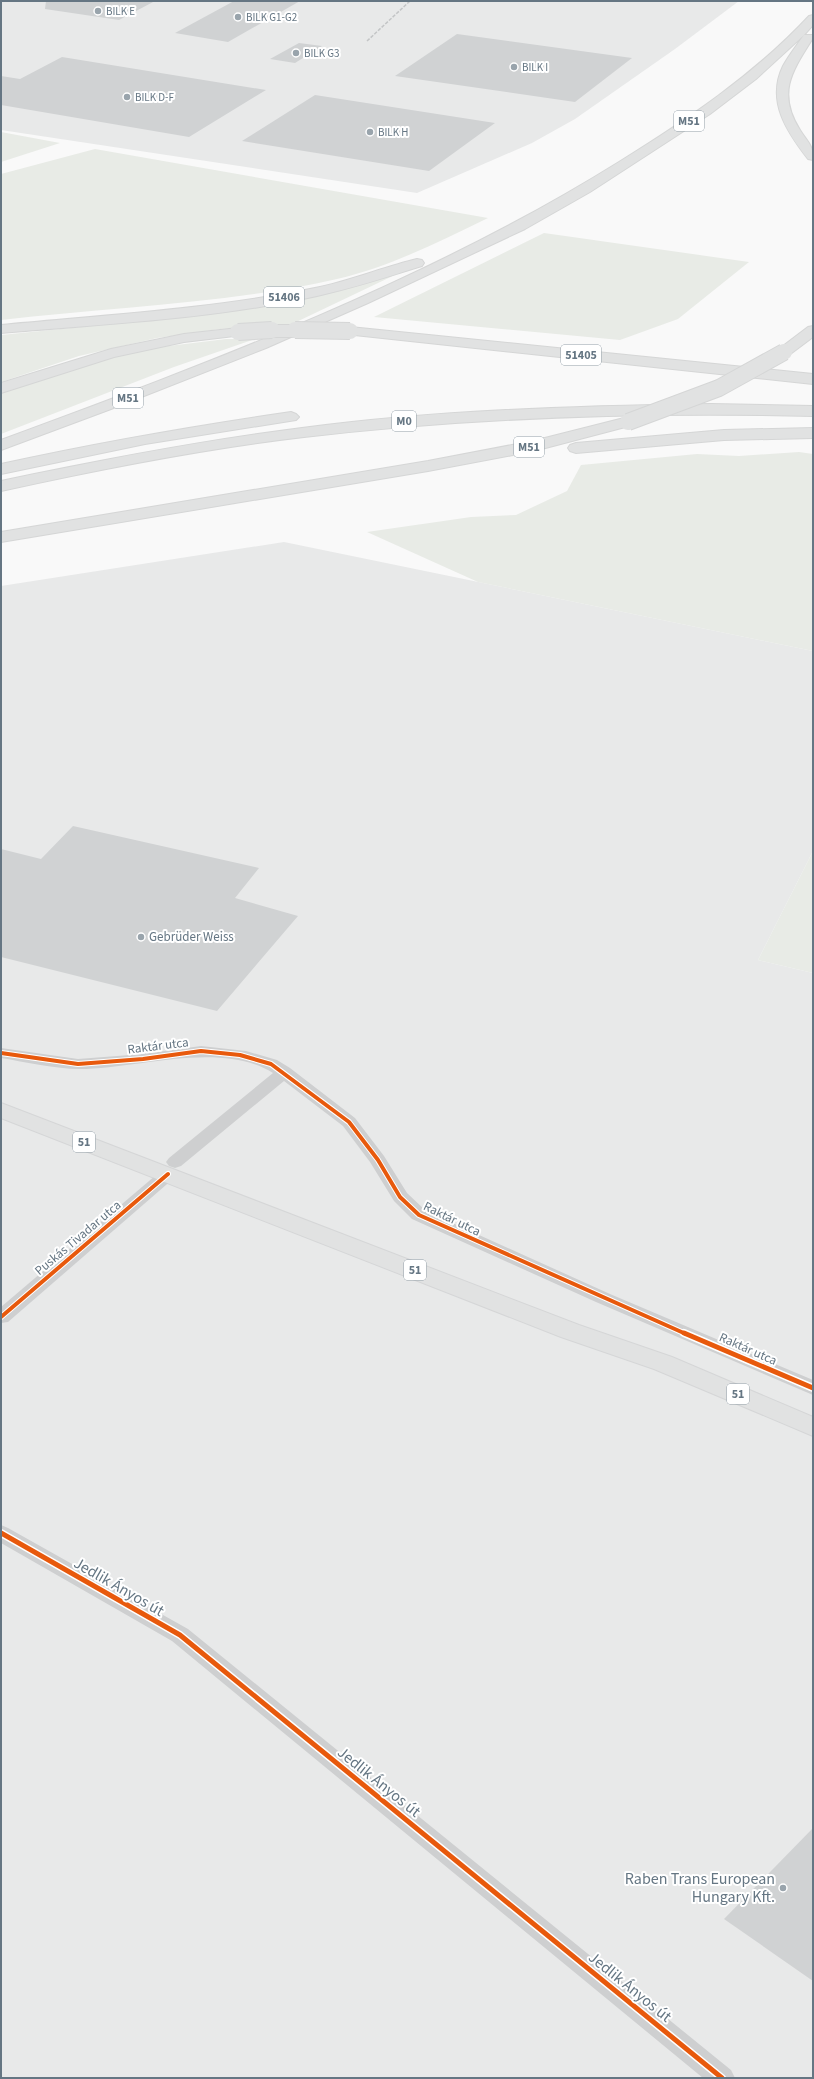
<svg xmlns="http://www.w3.org/2000/svg" width="814" height="2079" font-family="'Source Sans 3',sans-serif">
<style>
.built{fill:#e8e9e9}
.green{fill:#e8ebe6}
.building{fill:#d0d2d3}
.lines{fill:none;stroke-linecap:round;stroke-linejoin:round}
.major-casing{stroke:#d5d6d7;stroke-width:2}
.highway-casing{stroke:#d5d6d6;stroke-width:2}
.minor{fill:#cecfd0;fill-rule:evenodd}
.major{fill:#e1e2e2;fill-rule:evenodd}
.highway{fill:#e1e2e2;fill-rule:evenodd}
.rail{stroke:#c3c5c6;stroke-width:1.5;stroke-dasharray:3.5 1.5;stroke-linecap:butt}
.highway-bridge-far1-casing{stroke:#d5d6d6;stroke-width:14;stroke-linecap:butt}
.highway-bridge-casing{stroke:#d5d6d6;stroke-width:18;stroke-linecap:butt}
.highway-bridge-far1{stroke:#e1e2e2;stroke-width:12}
.highway-bridge{stroke:#e1e2e2;stroke-width:16}
.cycleway-far1-casing{stroke:#fff;stroke-width:6}
.cycleway-casing{stroke:#fff;stroke-width:8}
.cycleway-far1{stroke:#e8590c;stroke-width:4}
.cycleway{stroke:#e8590c;stroke-width:5}
.poi-dot{fill:#99a4ac;stroke:#fff;stroke-width:1.5}
.labels{text-anchor:middle;dominant-baseline:central;stroke-width:4;stroke-linejoin:round;paint-order:stroke}
.far-poi-label{font-size:11px;fill:#657683;stroke:#fff;text-anchor:start}
.shield{fill:#fff;stroke:#939fa8;stroke-width:1}
.shield-label{font-size:12px;font-weight:bold;fill:#657683}
.poi-label{font-size:13px;fill:#657683;stroke:#fff;text-anchor:start}
.street-label{font-size:13px;fill:#657683;stroke:#fff}
.near-street-label{font-size:16px;fill:#657683;stroke:#fff}
.near-poi-label{font-size:16px;fill:#657683;stroke:#fff;text-anchor:end}
</style>
<rect width="100%" height="100%" fill="#f9f9f9"/>
<g class="built">
<path d="M1 1H739L675 49 575 119 532 143 417 193 1 130Z"/>
<path d="M284 542 813 651V851L758 960 813 973V2078H1V586Z"/>
</g>
<g class="green">
<path d="M1 132 60 143 1 162Z"/>
<path d="M95 149 488 218C440 241 390 267 337 279 227 304 113 307 1 320V174Z"/>
<path d="M544 233 749 262 678 319 620 340 374 317Z"/>
<path d="M399 273 290 325 220 329 157 338 79 356 1 382V335L171 318Z"/>
<path d="M226 339H255L174 367 1 434V393L115 356 152 348Z"/>
<path d="M799 452 813 454V651L478 582 367 532 471 517 516 515 567 491 581 465 697 454 739 456Z"/>
<path d="M813 851V973L758 960Z"/>
</g>
<g class="building">
<path d="M46 1H155L119 20 45 9Z"/>
<path d="M234 1H300L228 42 175 33Z"/>
<path d="M457 34 632 58 575 102 395 76Z"/>
<path d="M299 43 322 46 295 63 270 59Z"/>
<path d="M62 57 266 90 189 137 1 105V76L20 79Z"/>
<path d="M315 95 495 123 429 171 242 141Z"/>
<path d="M73 826 259 868 235 898 298 916 217 1011 1 957V849L41 859Z"/>
<path d="M813 1828V1981L724 1919Z"/>
</g>
<g class="lines">
<defs>
<path id="major" d="M1 1103 579 1325 672 1357 813 1417V1436L654 1369 561 1337 1 1118Z"/>
<g id="highway">
<path d="M813 15V25L804 35H812L813 38C793 70 776 92 800 130 808 143 813 144 813 160L808 159C787 132 766 101 783 66 789 55 797 45 804 35L756 79 710 114 590 192 525 229 368 303 266 348 111 409 1 450V440C210 363 430 280 619 162 688 119 754 75 809 16Z"/>
<path d="M417 259 422 260 424 263 422 266C387 277 353 288 317 296 214 319 106 324 1 333V325C106 315 211 309 315 288 350 281 383 267 417 259Z"/>
<path d="M813 326V337L789 355H779L777 352 779 349 808 327Z"/>
<path d="M350 327 813 374V384L345 334 343 331 345 328Z"/>
<path d="M238 328 243 329 245 332 243 335 184 342 114 357 1 393V383L111 349 184 334Z"/>
<path d="M711 404 813 406V416C643 412 474 417 304 437 202 449 101 469 1 491V481C101 460 200 441 302 428 437 410 574 406 711 404Z"/>
<path d="M291 412 296 414 299 417 296 420 145 444 1 474V464C97 443 194 426 291 412Z"/>
<path d="M628 417 633 419 636 422 633 425 534 451 428 471 1 542V532L428 461 533 441Z"/>
<path d="M813 428V438L724 440 576 453 570 451 568 448 570 445 576 443 724 430Z"/>
</g>
</defs>
<use href="#major" class="major-casing"/>
<use href="#highway" class="highway-casing"/>
<g class="minor">
<path d="M201 1046 246 1051 277 1060 290 1068 355 1118 384 1156 407 1193 426 1211 610 1294 813 1380V1395L596 1302 412 1219 394 1201 370 1162 343 1126 284 1081 181 1166 175 1168 169 1166 166 1162 169 1158 273 1073C220 1040 138 1069 79 1069 56 1069 25 1062 1 1058V1048L78 1059 143 1054Z"/>
<path d="M168 1168 174 1170 177 1174 174 1178 8 1322 1 1323V1307L162 1170Z"/>
<path d="M1 1525 8 1528 188 1629 731 2070 735 2078H703L172 1641 1 1543Z"/>
</g>
<use href="#major" class="major"/>
<use href="#highway" class="highway"/>
<path class="rail" d="M367 41 410 1"/>
<defs>
<path id="highway-bridge-far1" d="M253 331H350"/>
<g id="highway-bridge">
<path d="M295 330 350 331"/>
<path d="M238 332 272 330"/>
<path d="M628 422 719 388 784 352"/>
</g>
</defs>
<use href="#highway-bridge-far1" class="highway-bridge-far1-casing"/>
<use href="#highway-bridge" class="highway-bridge-casing"/>
<use href="#highway-bridge-far1" class="highway-bridge-far1"/>
<use href="#highway-bridge" class="highway-bridge"/>
<defs>
<g id="cycleway-far1">
<path d="M1 1053 78 1064 143 1059 201 1051 240 1055 271 1064 349 1122 378 1160 400 1197 419 1215 686 1334"/>
<path d="M1 1317 168 1174"/>
</g>
<g id="cycleway">
<path d="M684 1333 813 1388"/>
<path d="M1 1533 180 1635 722 2078"/>
</g>
</defs>
<use href="#cycleway-far1" class="cycleway-far1-casing"/>
<use href="#cycleway" class="cycleway-casing"/>
<use href="#cycleway-far1" class="cycleway-far1"/>
<use href="#cycleway" class="cycleway"/>
</g>
<g class="poi-dot">
<circle cx="98" cy="11" r="4"/>
<circle cx="238" cy="17" r="4"/>
<circle cx="296" cy="53" r="4"/>
<circle cx="514" cy="67" r="4"/>
<circle cx="127" cy="97" r="4"/>
<circle cx="370" cy="132" r="4"/>
<circle cx="141" cy="937" r="4"/>
<circle cx="783" cy="1888" r="4"/>
</g>
<g class="labels">
<g class="far-poi-label">
<text x="106" y="11">BILK E</text>
<text x="246" y="17">BILK G1-G2</text>
<text x="304" y="53">BILK G3</text>
<text x="522" y="67">BILK I</text>
<text x="135" y="97">BILK D-F</text>
<text x="378" y="132">BILK H</text>
</g>
<g class="shield">
<rect x="674" y="111" width="30" height="20" rx="3"/>
<rect x="264" y="287" width="40" height="20" rx="3"/>
<rect x="561" y="345" width="40" height="20" rx="3"/>
<rect x="113" y="388" width="30" height="20" rx="3"/>
<rect x="392" y="411" width="24" height="20" rx="3"/>
<rect x="514" y="437" width="30" height="20" rx="3"/>
<rect x="73" y="1132" width="22" height="20" rx="3"/>
<rect x="404" y="1260" width="22" height="20" rx="3"/>
<rect x="727" y="1384" width="22" height="20" rx="3"/>
</g>
<g class="shield-label">
<text x="689" y="121">M51</text>
<text x="284" y="297">51406</text>
<text x="581" y="355">51405</text>
<text x="128" y="398">M51</text>
<text x="404" y="421">M0</text>
<text x="529" y="447">M51</text>
<text x="84" y="1142">51</text>
<text x="415" y="1270">51</text>
<text x="738" y="1394">51</text>
</g>
<g class="poi-label">
<text x="149" y="937">Gebrüder Weiss</text>
</g>
<g class="street-label">
<text transform="translate(158 1046) rotate(-7)">Raktár utca</text>
<text transform="translate(452 1219) rotate(26)">Raktár utca</text>
<text transform="translate(78 1238) rotate(-40)">Puskás Tivadar utca</text>
<text transform="translate(748 1349) rotate(24)">Raktár utca</text>
</g>
<g class="near-street-label">
<text transform="translate(119 1587) rotate(30)">Jedlik Ányos út</text>
<text transform="translate(379 1782) rotate(39)">Jedlik Ányos út</text>
<text transform="translate(630 1987) rotate(39)">Jedlik Ányos út</text>
</g>
<g class="near-poi-label">
<text x="775" y="1879">Raben Trans European<tspan x="775" dy="18">Hungary Kft.</tspan></text>
</g>
</g>
<rect width="814" height="2079" fill="none" stroke="#657683" stroke-width="4"/>
</svg>
